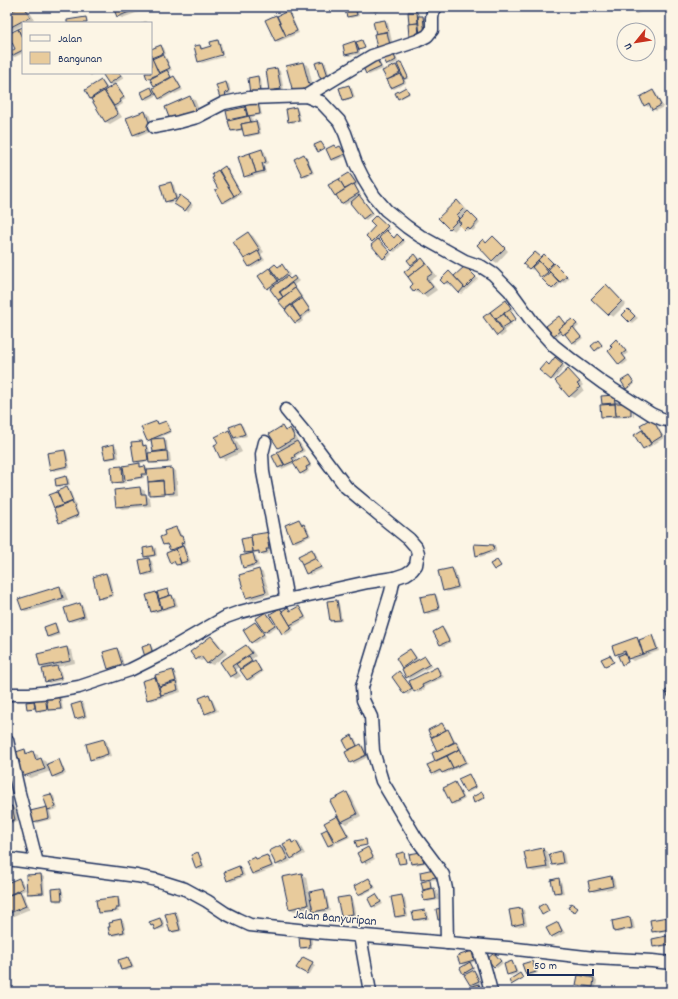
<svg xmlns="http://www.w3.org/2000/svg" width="678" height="999" font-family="Dekko,sans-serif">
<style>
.shadow{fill:#0003;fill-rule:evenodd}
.building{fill:#e8cb9c;stroke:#1b2f5e}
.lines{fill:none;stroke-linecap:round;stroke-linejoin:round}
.minor-casing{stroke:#1b2f5e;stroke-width:15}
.minor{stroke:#fcf5e5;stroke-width:12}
.labels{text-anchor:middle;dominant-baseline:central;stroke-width:3;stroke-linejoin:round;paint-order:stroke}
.street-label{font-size:13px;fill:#1b2f5e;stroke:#fcf5e5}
</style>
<rect width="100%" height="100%" fill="#fcf5e5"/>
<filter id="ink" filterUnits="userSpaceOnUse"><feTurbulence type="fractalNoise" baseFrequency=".025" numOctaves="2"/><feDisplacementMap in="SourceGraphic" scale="8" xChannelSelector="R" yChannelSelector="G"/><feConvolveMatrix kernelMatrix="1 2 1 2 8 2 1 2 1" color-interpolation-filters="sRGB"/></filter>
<g filter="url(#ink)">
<g class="shadow">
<path d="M7 7 12 8 13 11 22 7H25L28 9 34 19 27 23H23V25L7 33Z"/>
<path d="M103 7H113L106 10Z"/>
<path d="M114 7H146L147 9 122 18 118 16Z"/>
<path d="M345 7H357L359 16 351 18 348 17Z"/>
<path d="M370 7H388V9L375 12 370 10Z"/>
<path d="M630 7H653L636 14 632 11Z"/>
<path d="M287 12 290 13 299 33 278 42 275 40 267 20Z"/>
<path d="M417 13 420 14V17H423L426 18 427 36 413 38Z"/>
<path d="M145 21 148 23H141Z"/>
<path d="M385 21 388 23 393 46 377 35Z"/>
<path d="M23 28V53L15 57 12 56 10 52 7 53V41L8 42 13 51 16 49 9 34Z"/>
<path d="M362 41 363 42 365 48 359 50 360 54 349 56 346 55 344 45 355 43 358 44Z"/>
<path d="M218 42 221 43 223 54 200 60V61H199L200 46 202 47 203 50 212 47Z"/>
<path d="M161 46 164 48 166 54 164 55 166 57 172 70 169 71 172 78 174 77 177 79 183 90 175 94 174 93 162 100 159 98 158 95 148 100 145 98 150 88 155 91 156 87 152 80 148 78 146 73H151V50ZM167 70 168 71 158 76 157 73Z"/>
<path d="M393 54 396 56 398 62 390 66 387 64Z"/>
<path d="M224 56V57L202 63 201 62Z"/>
<path d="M376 60 379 61 383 69 369 75 366 73Z"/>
<path d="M323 62 326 63 330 77 323 79 320 78Z"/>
<path d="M303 63 308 65 314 90 299 94 287 67Z"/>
<path d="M402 64 409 78 405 80 406 83 394 89 391 87 387 79 396 66 400 68Z"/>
<path d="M277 69 280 71 284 90 273 92 270 90 267 71Z"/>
<path d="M88 73H94L91 76Z"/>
<path d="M108 73H120L124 78 114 84 118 86 126 99 122 101 123 104 116 108 122 117 110 124 106 122 91 98 101 81 104 83 108 89 113 86 110 84 104 75Z"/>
<path d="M258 77 261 79 263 94 254 95Z"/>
<path d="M226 83 229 84 231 93 222 96V98L221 97Z"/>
<path d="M349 86 352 88 355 98 346 101 343 99Z"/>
<path d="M406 89 410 94 400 99 399 98Z"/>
<path d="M653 92 656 93 663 107 656 111 653 109 651 105 648 107 645 105Z"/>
<path d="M190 97 195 100 201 115 171 119Z"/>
<path d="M257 104 260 105 262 115 252 117 253 123 256 122 259 124 261 134 248 137 245 136 244 130 234 132 232 131 228 112 247 108Z"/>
<path d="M295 108 298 110 301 121 292 123 289 121Z"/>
<path d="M145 112 149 114 155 130 138 137 133 134Z"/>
<path d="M334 147 338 148 340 147 343 149 347 156 335 161 332 160 327 150Z"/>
<path d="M262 150 265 152 268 163 264 165 266 173 248 178 245 176Z"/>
<path d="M304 155 307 157 314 173 306 177 303 175Z"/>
<path d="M225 167 228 169 242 194 226 203 223 202 213 174Z"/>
<path d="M349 174 352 175 358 185 356 186 361 195 359 196 362 198 374 214 366 220 363 218 350 202 345 205 342 203 338 197 335 195Z"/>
<path d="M171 183 174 185 178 200 183 198 193 205 188 212 176 203 178 201 169 203 166 201Z"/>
<path d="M457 201 461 204 480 223 473 231 469 229 467 231 460 225 454 231 449 228Z"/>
<path d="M379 218 390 229 387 232 394 238 398 235 405 242 395 252 392 251 380 238 378 240 381 242 392 254 386 260 383 258 376 242 373 241Z"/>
<path d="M248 233 253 236 264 252 261 254 265 260 252 268 249 266Z"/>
<path d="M493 237 498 240 508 251 497 263 492 260 483 241 488 243Z"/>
<path d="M535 253 542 258 544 255 547 257 569 278 564 283 562 282 555 290 552 288 534 268 532 270 529 268Z"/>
<path d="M416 256 420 261 422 259 425 261 427 265 430 267 437 276 430 281 437 290 427 297 423 295 421 292 419 294 414 291V265L409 260Z"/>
<path d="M275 265 279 268 282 266 284 267 290 275 288 277 291 279 294 277 297 279 299 281 294 285 304 299 302 300 305 301 312 311 302 319 303 321 299 324 296 323 287 310H288L285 308 271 289 268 288 260 277Z"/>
<path d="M465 267 468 269 478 279 462 294 459 292 450 282 448 285 442 280 449 273 455 277Z"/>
<path d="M606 286 610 288 626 304 613 317 608 314Z"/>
<path d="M506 302 509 303 513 310 511 311 516 320 511 323 512 325 504 330 506 333 501 337 498 335 485 317Z"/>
<path d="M628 310 638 318 632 323 623 315Z"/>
<path d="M559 318 562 319 566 324 572 320 575 321 579 326 575 329 583 338 576 344 573 343 567 335 563 333 557 337 554 335Z"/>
<path d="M617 340 619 342 628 353 624 356 628 361 623 365 620 364Z"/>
<path d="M599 342 603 346 597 351 596 350Z"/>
<path d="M558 360 565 367 554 380 551 379 550 365Z"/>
<path d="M568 370 572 373 583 385 581 387 584 390 575 398 570 396Z"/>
<path d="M629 377 635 384 628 389 627 388Z"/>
<path d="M602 396 616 397 617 404H630L631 417 605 418 602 417 603 406Z"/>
<path d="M632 404 634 405V417H633Z"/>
<path d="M655 421 664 438 646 449 643 448 636 435 644 430Z"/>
<path d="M157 422 160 425 166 422 169 424 172 432 156 439H164L167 441 168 452 170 453 171 463 153 464 150 463V462L138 463 135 461 142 442 144 444 145 447 149 448 150 453H154L153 441 151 442 148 440Z"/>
<path d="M240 424 243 426 247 436 237 439 235 438 242 452 225 460 220 457 219 443 229 432 233 434Z"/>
<path d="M282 428 285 429 286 432 290 429 293 431 298 440 296 441 300 443 305 451 296 456 297 458 295 460 296 462 305 457 308 459 312 466 308 469 309 471 304 475 301 473 295 463 282 469 279 468 273 457 282 450 278 447Z"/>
<path d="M114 446 117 447 119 458 108 460 105 458Z"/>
<path d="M64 451 67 452 70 468 54 471 51 469Z"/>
<path d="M139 465 142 466 143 468 145 467 148 469V470L172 469 176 471 178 495 170 496 166 493V495L153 496 150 494 152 483 149 481V475L144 476V478L129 481 126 479V483L116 484 113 482 122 467 124 469Z"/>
<path d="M66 477 69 479 70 485 60 487 57 486Z"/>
<path d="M67 488 70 490 80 517 63 523 60 522 50 495Z"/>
<path d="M140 488 145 491V495L150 498 151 506 122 509 117 506 115 491Z"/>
<path d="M299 521 302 522 303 525H304L307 527 311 536 296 543 293 541Z"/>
<path d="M176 528 179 530 182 537 185 538 186 544 184 545 191 562 180 566 177 565 176 563 173 564 171 562 173 551 171 550 169 545 166 546 164 544 166 536Z"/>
<path d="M270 533 272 550 269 551V554L263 555 260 552 252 554 256 556 259 566 247 569 244 567 249 555 245 553 243 539Z"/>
<path d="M493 546 496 547V552L480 557 477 555Z"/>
<path d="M153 547 156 548 157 556 148 558 145 557Z"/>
<path d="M312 550 315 552 318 558 317 559 319 561 323 569 310 575 307 573 305 564 302 563Z"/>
<path d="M149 559 152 561 155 574 145 576 143 574Z"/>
<path d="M452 569 455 570 460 589 447 592 444 590 439 572Z"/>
<path d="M259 570 263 573 270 594 251 600 247 597Z"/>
<path d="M106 574 109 576 114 596 102 600 99 598Z"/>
<path d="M60 587 64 590 68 600 27 612 23 610Z"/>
<path d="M167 590 169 591 170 596H172L175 598 178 606 154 613 151 611 156 593Z"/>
<path d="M434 595 437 596 441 611 428 614 425 612Z"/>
<path d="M336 601 339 603 342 621 334 622 331 620Z"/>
<path d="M80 604 83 606 87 618 71 622 69 620 65 608Z"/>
<path d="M299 607 302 609 307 619 293 627 294 630 286 635 283 634 278 626 267 633 262 631 266 636 255 643 252 642 256 623 260 625 266 613 269 615 275 625 277 624 280 609 283 611 288 608 291 611Z"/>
<path d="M55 625 57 626 60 635 51 638 48 637Z"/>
<path d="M442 628 445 630 451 642 444 646 441 645 434 632Z"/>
<path d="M652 636 655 638 659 651 647 655V656L633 661 627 657 629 662 623 665 622 664 619 656 616 654 637 638 640 640Z"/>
<path d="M211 637 216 640 227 654 213 665 208 663 205 659 201 661 197 659Z"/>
<path d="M150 645 152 647 156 655 146 656Z"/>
<path d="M246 646 251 649 256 656 252 659 254 662 255 661 257 663 263 672 250 681 247 679 239 667 236 669 241 676 236 679 231 676 222 662Z"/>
<path d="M67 648 72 651 75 663 57 667 60 668 63 680 49 683 46 681V669L41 667 38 655Z"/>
<path d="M117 649 120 651 124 666 111 670 109 668Z"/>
<path d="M410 650 413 652 419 661 425 657 428 659 432 666 410 679 407 677 405 668 403 667Z"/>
<path d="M610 656 614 662 607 666H606Z"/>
<path d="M437 669 440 670 444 677 424 687 425 689 418 693 414 690 408 695 405 693 399 673 402 674 411 686Z"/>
<path d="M172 671 175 672 181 692 151 701 148 699 155 678 158 680Z"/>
<path d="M209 695 211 697 218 711 209 715 206 713Z"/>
<path d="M61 696 63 710 40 712 37 710 36 708 28 709 34 702 36 703 35 698Z"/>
<path d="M81 703 84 704 87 717 79 720 76 718Z"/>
<path d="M442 724 445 726 448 731 451 732 456 743 459 744 468 763 445 774 442 772 435 775 432 773 437 761 433 754 438 752 429 731Z"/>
<path d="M352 737 355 738 359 747 361 746 364 747 368 757 354 764 351 762 350 751 344 740Z"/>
<path d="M104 740 107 742 111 756 94 761 91 759Z"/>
<path d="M25 750 30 754 33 753 38 755 39 760 41 759 46 762 47 765 59 760 61 762 66 774 56 778 53 776 51 771 30 778 25 775H24L19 773Z"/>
<path d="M468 775 471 777 477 788 468 793 465 791Z"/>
<path d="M455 783 457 785 465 799 454 805 452 803Z"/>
<path d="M7 793 10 794 11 801H9L10 807H12L15 808 18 822 7 824Z"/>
<path d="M482 793 486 798 476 803 475 802Z"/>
<path d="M347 794 351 796 361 816 346 824 341 821 350 837 338 843 334 841 336 844 331 847 328 845 327 831 331 833 337 817 341 819Z"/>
<path d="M51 795 54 796 58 809 50 811 52 819 37 823 34 821 31 812 48 808Z"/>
<path d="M291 841 294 843 296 842 299 843 305 854 294 859 288 856 291 861 280 866 277 864 270 851 281 846 287 849Z"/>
<path d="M368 849 370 850 375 859 366 864 363 862Z"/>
<path d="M543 849 547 852 551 869 534 872 529 870Z"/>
<path d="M561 852 564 854 566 864 555 866 553 865Z"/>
<path d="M198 854 200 855 205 868 200 870 197 868Z"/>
<path d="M424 854 426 863 415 865 412 864Z"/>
<path d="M267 856 270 858 274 868 256 875 253 874 255 858 258 860Z"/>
<path d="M239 868 242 869 245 876 231 882 228 880Z"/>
<path d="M434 870 438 879 428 881 431 882 432 890 434 889 437 891 439 900 428 902 425 900 427 891 424 889 427 882 422 880Z"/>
<path d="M301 874 306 877 309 893 324 890 326 892 330 911 317 913 314 912 313 908 294 911 290 909Z"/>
<path d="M41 875 44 877 45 894 31 895 28 894 27 876Z"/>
<path d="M611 877 614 879 616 888 594 892 591 890Z"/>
<path d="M19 879 22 881 26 890 20 892 24 895 30 909 11 917 7 915V884Z"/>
<path d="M369 879 372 881 376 888 362 895 359 894Z"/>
<path d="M558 880 561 881 564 893 558 894 555 892Z"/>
<path d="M60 889 63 891 64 901 57 902 54 900Z"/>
<path d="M376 896 379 897 383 904 376 908 373 906Z"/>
<path d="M402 896 405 898 408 916 398 918 395 916Z"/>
<path d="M350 897 352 899 356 915 344 917 342 916Z"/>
<path d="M117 898 120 900 121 909H118L119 912 102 914 99 912Z"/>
<path d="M521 909 524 910 527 925 516 927 513 925Z"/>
<path d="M425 911 428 912 429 919 418 921 415 920Z"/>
<path d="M175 913 178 914 182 931 173 933 171 932Z"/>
<path d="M630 918 633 920 635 929 617 933 615 931Z"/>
<path d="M668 918 671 919V930L656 933 653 931Z"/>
<path d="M160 919 163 920 165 928 158 930 152 925Z"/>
<path d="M121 920 124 922 126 933 114 936 111 934Z"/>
<path d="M558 923 560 925 565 933 555 938 552 936Z"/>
<path d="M671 936V945L657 948 654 946Z"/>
<path d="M309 937 312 939V948L303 949 301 947Z"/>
<path d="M472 952 474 954 477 961 471 963 474 969 465 974 463 973 466 966 461 963Z"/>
<path d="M494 954 497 956 503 963 497 968 494 966Z"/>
<path d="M128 958 131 960 134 968 125 971 122 969Z"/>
<path d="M303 958 315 965 310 974 298 968Z"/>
<path d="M511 962 514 964 518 973 511 976 508 974Z"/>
<path d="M532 962 535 963 538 973 530 976 527 974Z"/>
<path d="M474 971 477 973 481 983 477 985 482 987 483 992H466L474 987 470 985Z"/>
<path d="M520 974 523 978 513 984H512Z"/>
<path d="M594 978 597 980 596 988 580 986 578 984Z"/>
</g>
<g class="building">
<path d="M7 7H10L11 11 7 13Z"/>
<path d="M20 7H25L30 17 7 29V13Z"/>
<path d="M113 7H141L117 17Z"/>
<path d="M344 7H355L357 15 347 17Z"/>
<path d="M369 7H384L370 10Z"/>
<path d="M629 7H643L631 12Z"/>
<path d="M288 11 297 31 286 36 277 16Z"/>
<path d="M408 12H417L418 23 409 24Z"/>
<path d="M276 15 286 36 275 41 265 20Z"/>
<path d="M418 16H423L425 35 420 36Z"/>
<path d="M86 17 87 23H67V20Z"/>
<path d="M385 20 388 31 376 34 373 22Z"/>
<path d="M418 23 419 36 409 37 408 24Z"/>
<path d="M23 27V38L18 29Z"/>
<path d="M18 29 23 40V50L11 56 9 52 15 49 8 34Z"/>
<path d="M387 32 390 45 377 48 374 34Z"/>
<path d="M624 36V50L620 37Z"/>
<path d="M218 40 222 55 198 62 194 46 200 45 201 49 211 46 210 42Z"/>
<path d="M362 40 365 48 359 50 356 42Z"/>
<path d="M355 41 358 52 345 55 343 45Z"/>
<path d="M161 45 164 53 151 58V49Z"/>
<path d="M393 53 396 60 387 65 383 58Z"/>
<path d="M163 54 170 68 159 73 152 59Z"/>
<path d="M152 58 159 74 147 79 145 73H151V59Z"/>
<path d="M376 58 381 67 366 74 362 65Z"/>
<path d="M323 61 328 76 320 78 315 63Z"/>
<path d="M303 62 310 88 293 92 286 66Z"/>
<path d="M401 62 408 77 404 79 397 64Z"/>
<path d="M396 65 400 73 387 80 382 71Z"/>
<path d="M277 68 281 89 269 91 266 70Z"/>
<path d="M167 70 171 77 154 86 150 79Z"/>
<path d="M106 73H119L121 76 109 84 103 75Z"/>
<path d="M401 74 404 82 391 88 387 80Z"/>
<path d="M174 76 181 88 171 93V92L159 99 153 88Z"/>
<path d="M258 76 260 93 250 94 248 78Z"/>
<path d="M101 80 106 88 90 99 85 90Z"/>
<path d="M226 82 229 92 225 93 226 96 220 98 216 85Z"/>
<path d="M115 84 124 97 120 100 121 102 114 106 104 91Z"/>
<path d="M349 85 353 97 343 100 339 88Z"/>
<path d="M151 87 154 94 144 99 141 92Z"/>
<path d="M406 87 409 93 398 99 395 93Z"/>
<path d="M653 90 661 105 652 110 649 103 644 106 640 97Z"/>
<path d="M104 91 118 114 105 122 91 99Z"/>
<path d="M190 96 197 112 184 118 182 114 170 120 165 107Z"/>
<path d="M258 103 260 114 248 116 245 105Z"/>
<path d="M245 107 247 116 228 120 226 111Z"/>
<path d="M296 107 299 120 288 122 286 109Z"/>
<path d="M145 111 151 128 133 135 126 118Z"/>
<path d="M249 116 251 122 241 124 242 129 231 131 228 121Z"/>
<path d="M256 121 259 133 244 136 241 124Z"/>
<path d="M321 142 325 148 318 152 314 145Z"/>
<path d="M334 145 336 148 340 146 345 154 331 160 326 149Z"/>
<path d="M262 149 266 162 262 163 264 171 256 173 250 153Z"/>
<path d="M250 153 256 173 244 177 238 157Z"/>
<path d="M304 154 312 172 302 176 294 159Z"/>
<path d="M225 166 240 192 234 196 219 170Z"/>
<path d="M218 170 234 196 222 203 215 190 218 189 212 178 214 177 212 174Z"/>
<path d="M349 173 356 183 345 189 339 179Z"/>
<path d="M339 179 345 189 335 196 328 185Z"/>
<path d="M171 182 176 199 165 202 160 185Z"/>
<path d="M354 184 359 193 341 204 336 195Z"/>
<path d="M180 195 191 203 185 211 174 204Z"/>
<path d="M359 195 372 212 363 219 350 203Z"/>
<path d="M457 200 464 208 457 215 460 218 449 229 438 218Z"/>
<path d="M468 211 478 221 470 230 467 227 464 230 459 225 461 223 458 221Z"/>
<path d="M376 215 388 226 372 242 366 236 375 226 370 221Z"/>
<path d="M386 230 394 238 397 234 403 240 392 251 379 238Z"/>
<path d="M248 232 260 250 244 259 233 242Z"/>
<path d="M493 236 505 248 492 261 477 245 483 239 486 243Z"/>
<path d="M378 239 390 252 383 259 371 245Z"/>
<path d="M258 251 262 259 249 267 244 259Z"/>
<path d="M535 252 541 257 529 269 523 264Z"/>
<path d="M415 254 419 259 411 265 407 260Z"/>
<path d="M544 254 553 263 547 269 538 260Z"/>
<path d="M422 258 426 263 408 277 404 272Z"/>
<path d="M539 261 548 272 541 278 532 267Z"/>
<path d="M426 263 433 273 426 278 433 287 422 295 417 289 414 292 410 287 413 284 408 277Z"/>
<path d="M554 263 567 276 560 282 548 270Z"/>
<path d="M275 264 278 267 282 264 288 273 279 280 270 268Z"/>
<path d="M465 266 476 277 465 288 454 276Z"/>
<path d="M269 268 278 281 267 289 258 276Z"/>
<path d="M449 271 464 287 459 293 448 281 444 284 440 280Z"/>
<path d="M550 272 559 282 552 289 542 279Z"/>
<path d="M287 276 290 279 294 276 296 279 279 292 283 297 278 300 270 289Z"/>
<path d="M292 283 295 288 283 297 280 292Z"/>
<path d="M606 284 622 301 608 315 591 299Z"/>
<path d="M295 288 301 297 285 309 278 301Z"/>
<path d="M302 298 310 310 300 317 292 305Z"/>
<path d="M506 300 511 308 495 319 490 312Z"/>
<path d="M291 305 301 319 295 323 285 310Z"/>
<path d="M628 309 635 316 629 322 622 315Z"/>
<path d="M510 310 516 319 510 323 504 313Z"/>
<path d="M490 312 503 331 497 336 483 317Z"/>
<path d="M504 314 510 323 502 328 496 319Z"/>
<path d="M559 316 565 324 558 329 560 331 553 336 546 326Z"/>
<path d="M572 319 577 324 563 335 558 329Z"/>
<path d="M573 327 581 337 572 343 565 334Z"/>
<path d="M616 339 626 351 622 354 626 359 619 365 608 351 612 347 610 345Z"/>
<path d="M598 340 602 345 595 351 591 346Z"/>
<path d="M555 357 563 364 551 380 539 370 546 362 549 365Z"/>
<path d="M568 369 580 382 577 384 580 387 569 397 555 381Z"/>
<path d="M629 376 634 383 626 389 621 381Z"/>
<path d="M614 395 615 403 602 404 601 396Z"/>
<path d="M615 403H631V415L616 416Z"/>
<path d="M615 404 616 416 601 417 600 405Z"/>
<path d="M652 418 662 436 651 443 640 425Z"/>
<path d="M157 421 158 424 166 421 170 431 147 441 141 427Z"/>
<path d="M240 423 245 434 234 438 229 427Z"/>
<path d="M282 426 285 431 290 428 295 438 278 448 269 434Z"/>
<path d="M229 430 237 450 220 458 214 445 218 443 215 437Z"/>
<path d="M642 430 651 444 643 449 634 435Z"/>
<path d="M164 438 166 450 153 452 151 439Z"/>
<path d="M142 441 143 446 146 445 148 460 134 462 131 442Z"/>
<path d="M297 441 302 450 294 455 295 457 292 458 294 461 285 465 277 452Z"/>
<path d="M114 444 116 457 105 459 102 447Z"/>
<path d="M65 450 68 466 50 470 47 453Z"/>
<path d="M167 451 168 462 149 463 148 453Z"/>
<path d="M278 453 284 465 278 468 272 456Z"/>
<path d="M305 456 310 465 306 467 307 470 300 474 293 463Z"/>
<path d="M140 463V467L145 466 147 474H141L142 477 125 480 123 466Z"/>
<path d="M122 466 123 482 112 483 111 467Z"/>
<path d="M172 468 174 493 164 494 163 480 148 482 147 470Z"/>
<path d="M66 476 68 484 56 486 55 479Z"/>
<path d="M163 481 164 494 149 495 148 482Z"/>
<path d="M67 487 73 501 63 505 57 491Z"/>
<path d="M140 487 141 494H146L147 504 116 507 114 490Z"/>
<path d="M57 492 63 505 54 508 49 495Z"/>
<path d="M72 502 78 515 59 523 54 509Z"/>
<path d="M299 519 302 525 304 524 309 535 292 542 285 525Z"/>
<path d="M176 527 180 536H182L184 542 181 543 182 546 170 550 167 544 163 545 160 537 165 535 164 531Z"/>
<path d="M270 532 272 542 268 543 269 549H266L267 552 259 554V551L253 552 251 535Z"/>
<path d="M251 537 253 552 244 553 241 539Z"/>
<path d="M474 544 494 545 493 550 476 556Z"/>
<path d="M153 546 155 555 144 557 143 548Z"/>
<path d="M183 546 188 561 181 563 176 549Z"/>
<path d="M176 549 181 564 176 565 174 561 170 563 166 553Z"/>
<path d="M312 549 316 557 302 564 298 556Z"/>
<path d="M253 553 256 564 243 568 240 556Z"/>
<path d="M149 558 152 572 142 575 139 560Z"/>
<path d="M316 558 321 567 306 574 302 565Z"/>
<path d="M497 560 501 566 494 570 490 564Z"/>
<path d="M452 568 458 587 443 591 438 571Z"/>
<path d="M259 569 266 592 246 598 239 575Z"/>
<path d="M106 573 112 595 98 599 93 577Z"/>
<path d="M60 586 63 598 22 610 18 599Z"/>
<path d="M168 589 170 595 159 599 157 592Z"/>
<path d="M156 592 161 609 151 612 146 595Z"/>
<path d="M435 594 439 609 424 613 420 597Z"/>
<path d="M172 595 175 605 162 609 159 599Z"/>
<path d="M337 600 340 620 330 621 327 601Z"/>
<path d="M80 603 84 616 68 621 64 608Z"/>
<path d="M299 606 305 617 290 625 282 611 288 607 290 611Z"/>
<path d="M280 608 292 628 282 634 270 614Z"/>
<path d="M266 612 275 625 264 632 255 619Z"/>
<path d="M255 622 264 634 251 643 243 630Z"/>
<path d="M55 623 58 633 47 637 44 627Z"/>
<path d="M442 627 449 641 440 645 433 632Z"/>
<path d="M652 635 657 649 643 654 639 640Z"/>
<path d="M211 636 223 651 207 664 201 656 196 660 190 652Z"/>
<path d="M637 637 643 654 628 659 625 651 615 655 612 646Z"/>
<path d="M150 644 153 654 145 657 142 647Z"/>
<path d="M246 645 252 653 232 666 237 673 230 677 220 662Z"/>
<path d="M67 647 70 661 40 667 37 654Z"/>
<path d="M117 648 122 664 108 669 103 652Z"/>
<path d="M410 649 416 658 402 668 396 658Z"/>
<path d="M625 653 628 662 622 665 618 656Z"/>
<path d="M610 655 614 662 605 666 601 659Z"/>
<path d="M249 656 252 661 240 669 236 664Z"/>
<path d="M425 656 430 664 406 678 402 669Z"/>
<path d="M255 660 261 671 247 680 240 670Z"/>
<path d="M57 666 61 678 45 682 42 669Z"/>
<path d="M437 667 441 676 422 685 423 687 414 692 409 681Z"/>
<path d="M173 670 176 681 159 686 155 675Z"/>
<path d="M399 671 412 688 404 694 392 677Z"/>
<path d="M155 677 161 696 147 700 142 681Z"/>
<path d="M176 682 178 690 161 695 159 687Z"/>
<path d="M671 688V700H670L665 691Z"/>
<path d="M58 693 61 709 48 710 46 695Z"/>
<path d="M209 694 215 710 205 714 199 698Z"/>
<path d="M45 696 47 709 36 711 34 698Z"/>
<path d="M34 701 35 708 27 709 26 702Z"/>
<path d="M81 702 85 716 75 719 71 705Z"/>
<path d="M442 723 446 730 431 737 428 730Z"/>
<path d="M448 729 454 742 437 751 431 738Z"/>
<path d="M352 735 357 746 348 750 343 740Z"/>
<path d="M104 739 108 754 90 760 86 744Z"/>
<path d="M456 742 460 749 435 761 432 753Z"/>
<path d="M361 744 366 755 350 763 345 752Z"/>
<path d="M25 749 26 754 33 751 36 760 41 758 45 769 24 776 23 772 18 773 16 764 20 763 16 752Z"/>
<path d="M460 749 466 762 453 768 447 756Z"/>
<path d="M447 756 453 768 442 773 440 770 432 774 427 765Z"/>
<path d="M59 759 64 772 52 777 47 764Z"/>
<path d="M469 774 475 787 465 792 458 779Z"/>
<path d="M455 782 463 798 451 804 443 788Z"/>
<path d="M347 792 357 814 341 822 330 801Z"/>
<path d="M482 792 485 797 474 803 472 797Z"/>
<path d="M51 794 56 807 48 810 43 796Z"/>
<path d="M12 806 15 820 7 822V807Z"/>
<path d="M47 807 49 818 33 822 30 811Z"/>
<path d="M337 816 348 836 335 842 324 823Z"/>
<path d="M327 829 334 843 328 846 321 832Z"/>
<path d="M366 839 367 845 357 847 355 841Z"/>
<path d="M291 840 292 843 296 841 302 852 291 859 283 844Z"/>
<path d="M281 845 288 859 276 865 269 851Z"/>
<path d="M368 847 373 857 362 863 357 853Z"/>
<path d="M543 848 547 867 528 870 524 852Z"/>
<path d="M561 851 563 863 552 865 549 854Z"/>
<path d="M198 852 203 866 196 869 191 855Z"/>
<path d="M404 852 406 863 399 864 396 854Z"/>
<path d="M421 852 424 862 411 864 409 854Z"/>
<path d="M267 855 272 866 252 874 246 861 255 857 256 859Z"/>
<path d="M239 866 242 875 227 881 224 872Z"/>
<path d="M434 869 436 877 421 880 420 872Z"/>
<path d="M302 873 308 905 289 909 282 877Z"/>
<path d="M41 874 43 893 27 894 26 875Z"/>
<path d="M611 876 613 886 590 891 588 881Z"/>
<path d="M19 878 23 888 7 896V883Z"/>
<path d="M369 878 374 887 358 895 354 886Z"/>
<path d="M559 878 561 892 554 893 551 880Z"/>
<path d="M430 880 431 888 423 890 421 882Z"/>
<path d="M61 888 62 900H53L52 889Z"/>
<path d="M434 888 436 899 424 901 422 891Z"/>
<path d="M324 889 328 909 313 912 309 892Z"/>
<path d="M20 891 26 906 7 914V896Z"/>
<path d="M376 894 381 902 372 907 368 899Z"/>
<path d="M402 895 406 915 395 917 391 897Z"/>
<path d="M350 896 353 914 341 916 337 898Z"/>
<path d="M118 897 119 908H116V911L98 913 96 900Z"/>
<path d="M545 903 549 911 542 915 538 907Z"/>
<path d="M571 903 578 908 575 912 568 908Z"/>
<path d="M443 908 445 919 438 920 436 909Z"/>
<path d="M521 908 524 923 512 926 509 910Z"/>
<path d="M425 910 427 918 414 920 412 912Z"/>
<path d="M175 912 180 930 170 932 165 914Z"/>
<path d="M630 917 632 928 614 932 612 921Z"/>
<path d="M668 917 671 929 652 932 650 920Z"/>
<path d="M160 918 163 926 155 930 153 925 151 926 149 922Z"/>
<path d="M121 919 124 932 110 935 108 927H110L109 923 113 922 112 921Z"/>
<path d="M558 922 562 931 551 937 546 928Z"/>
<path d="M671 935V944L653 947 652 939Z"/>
<path d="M309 936 310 947 300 948 299 937Z"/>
<path d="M472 951 474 960 460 964 457 956Z"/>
<path d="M494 953 501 961 494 967 487 959Z"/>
<path d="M128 957 132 967 121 970 118 960Z"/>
<path d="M303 957 313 962 307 974 296 968Z"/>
<path d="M512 961 516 972 507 975 504 964Z"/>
<path d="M532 961 536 972 526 975 522 964Z"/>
<path d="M470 962 473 968 463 974 460 968Z"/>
<path d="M474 970 479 981 470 985 464 975Z"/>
<path d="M520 973 523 978 511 985 509 980Z"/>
<path d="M578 975 594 978 593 987 576 985Z"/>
<path d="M479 984 481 991 476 992H465L464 989Z"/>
</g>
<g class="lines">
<defs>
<g id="minor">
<path d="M306 96 372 56 417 41 427 36 432 30V18L433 12 436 7"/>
<path d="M154 127 165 125 179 122 197 117 224 103 249 98 306 96 321 102 339 121 345 133 356 164 363 178 374 196 386 210 407 227 420 236 465 261 482 267 493 274 510 291 534 324 554 346 573 361 603 383 651 414 662 419 671 421"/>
<path d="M265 442 262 454 263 472 285 589 286 600"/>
<path d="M394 578 391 592 362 687 363 700 371 717 373 751 382 781 416 838 434 862 443 875 446 889 447 943"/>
<path d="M7 694H29L51 692 79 687 130 670 160 655 226 617 240 612 286 600 368 582 394 578 406 574 412 570 416 565 418 553 416 547 409 539 388 522 346 487 310 439 286 410"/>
<path d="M7 740 19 793 37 863"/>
<path d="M7 859 137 876 156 880 185 889 207 901 225 913 237 919 250 925 317 932 508 948 594 958 652 961 671 963"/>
<path d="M360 936 370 992"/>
<path d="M477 946C484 961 487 976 491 992"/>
</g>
</defs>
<use href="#minor" class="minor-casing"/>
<use href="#minor" class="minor"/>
</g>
</g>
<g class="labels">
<g class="street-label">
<text transform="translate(335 919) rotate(5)">Jalan Banyuripan</text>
</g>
</g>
<rect width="678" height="999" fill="none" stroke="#fcf5e5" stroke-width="24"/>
<rect x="12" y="12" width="654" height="975" fill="none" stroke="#1b2f5e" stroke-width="1.5" filter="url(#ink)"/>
<rect x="22" y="22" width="130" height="52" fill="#fcf5e5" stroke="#a2a6af"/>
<rect x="30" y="35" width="20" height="6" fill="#fcf5e5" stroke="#a2a6af"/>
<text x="58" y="42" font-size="12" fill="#1b2f5e">Jalan</text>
<rect x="30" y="52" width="20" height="12" fill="#e8cb9c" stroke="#a2a6af"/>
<text x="58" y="62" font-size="12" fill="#1b2f5e">Bangunan</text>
<g transform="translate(636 42) rotate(240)"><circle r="19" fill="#fcf5e5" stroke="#a2a6af"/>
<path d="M0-3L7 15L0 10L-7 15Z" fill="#c8321e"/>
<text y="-6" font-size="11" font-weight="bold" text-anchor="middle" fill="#1b2f5e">U</text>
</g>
<path d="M528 969v6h65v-6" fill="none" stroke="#1b2f5e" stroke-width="2"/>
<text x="534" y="969" font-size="12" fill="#1b2f5e" stroke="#fcf5e5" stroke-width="3" paint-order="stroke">50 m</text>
</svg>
